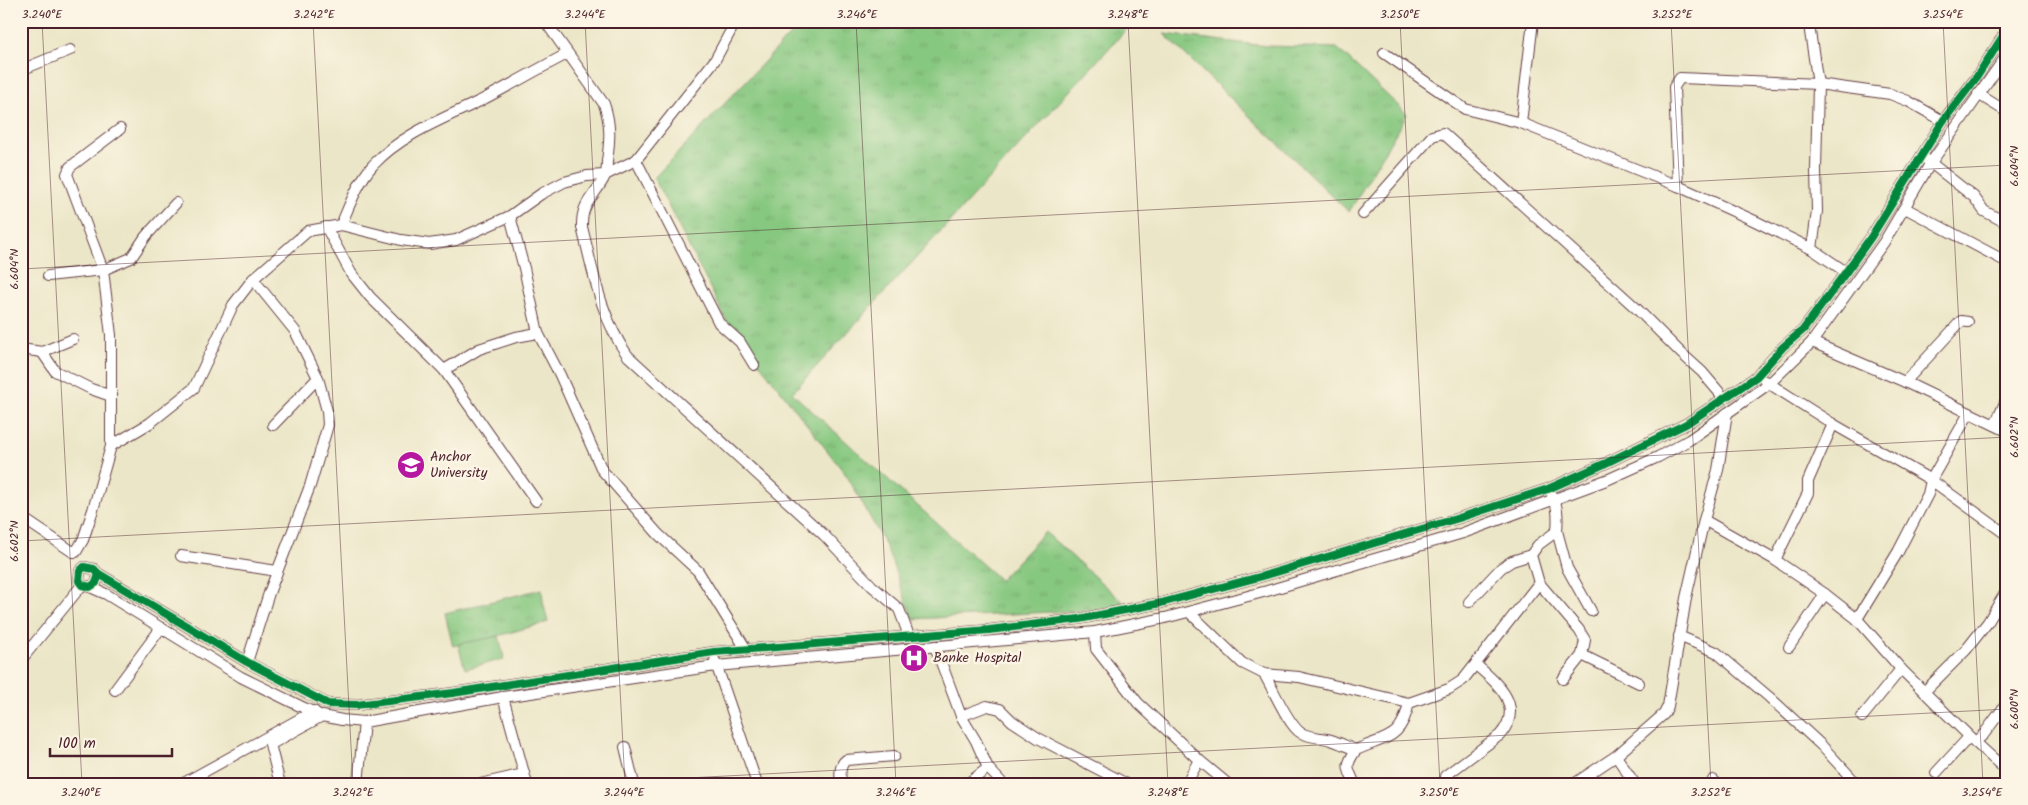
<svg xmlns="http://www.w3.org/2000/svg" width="2028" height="805" font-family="Kalam,sans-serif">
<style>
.grass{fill:url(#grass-tufts);stroke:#687456}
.green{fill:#87c880;stroke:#687456}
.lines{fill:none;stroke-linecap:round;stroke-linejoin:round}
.minor-casing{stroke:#623d43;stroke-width:12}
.minor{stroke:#fff;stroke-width:10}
.cycleway-casing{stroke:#fcf5e5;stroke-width:11}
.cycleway{stroke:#00873e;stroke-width:8}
.ticks{fill:none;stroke:#4a1f2b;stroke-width:1;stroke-opacity:0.45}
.labels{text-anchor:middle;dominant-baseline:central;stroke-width:5;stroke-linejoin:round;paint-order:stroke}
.poi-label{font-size:14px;fill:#4a1f2b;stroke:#fcf5e5;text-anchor:start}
.neatline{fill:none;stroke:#4a1f2b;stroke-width:2}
.ticks-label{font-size:12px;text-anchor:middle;fill:#4a1f2b}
</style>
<defs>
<pattern id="grass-tufts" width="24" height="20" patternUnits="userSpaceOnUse" patternTransform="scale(1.25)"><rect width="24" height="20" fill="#87c880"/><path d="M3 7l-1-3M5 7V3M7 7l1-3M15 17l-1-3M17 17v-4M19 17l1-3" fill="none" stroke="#76ab6f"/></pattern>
</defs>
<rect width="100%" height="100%" fill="#fcf5e5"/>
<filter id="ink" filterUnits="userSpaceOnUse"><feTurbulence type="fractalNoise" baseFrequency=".02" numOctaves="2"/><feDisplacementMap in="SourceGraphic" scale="10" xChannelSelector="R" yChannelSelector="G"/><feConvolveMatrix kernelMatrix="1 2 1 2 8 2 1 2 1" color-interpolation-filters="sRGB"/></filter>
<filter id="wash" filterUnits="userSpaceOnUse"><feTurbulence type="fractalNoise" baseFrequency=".0096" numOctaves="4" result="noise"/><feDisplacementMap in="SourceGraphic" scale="20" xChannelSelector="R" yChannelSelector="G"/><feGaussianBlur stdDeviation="1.12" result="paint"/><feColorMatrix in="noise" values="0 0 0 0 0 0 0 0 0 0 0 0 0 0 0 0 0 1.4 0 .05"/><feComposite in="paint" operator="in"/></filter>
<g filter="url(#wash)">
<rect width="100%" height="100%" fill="#ece6c8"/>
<g class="grass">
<path d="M803 21H1063L1072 23 1087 21H1134L792 393 1000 580 1045 532 1126 605 1092 610 913 619 885 544 847 476 728 323 654 178Z"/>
<path d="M1164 34 1267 46 1337 48 1407 114 1349 212Z"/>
<path d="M542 589 543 602 548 622 476 642H469L453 646 445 613Z"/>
</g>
<path class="green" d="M499 636 504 659 465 669 458 644Z"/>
</g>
<g filter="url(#ink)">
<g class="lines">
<defs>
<g id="minor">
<path d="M545 21 604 104C611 124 610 140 607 161 607 165 607 171 605 176 596 196 581 201 582 227 593 271 601 319 628 356L824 535 872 586 899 609 909 636"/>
<path d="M1811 21 1810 32 1818 84 1816 170 1817 211 1812 249"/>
<path d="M1384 53 1465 109 1521 123 1678 186 1755 221 1812 249 1846 272"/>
<path d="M21 70 70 50"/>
<path d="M1978 94 2007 112"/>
<path d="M1521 123 1533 21"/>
<path d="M636 160 719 323 740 342 754 365"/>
<path d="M1927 160 1974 197 1984 211 2001 220H2007"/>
<path d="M1678 186 1674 87 1680 78 1818 84 1890 94 1908 101 1943 121"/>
<path d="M1905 208 2007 262"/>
<path d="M1363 214 1432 136 1443 133 1636 308 1681 353 1702 372 1724 398"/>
<path d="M510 216 524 268 538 333 560 375 602 470 658 534 698 571 746 649"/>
<path d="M341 225C350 204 358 182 373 165 402 134 443 119 480 101 509 86 538 69 567 54"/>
<path d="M326 227 351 273 370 297 444 370 536 501"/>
<path d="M48 276 103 270 131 258 146 236 176 203"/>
<path d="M1812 342 1905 382 2007 431"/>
<path d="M21 349 42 352 73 339"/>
<path d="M42 352 55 371 91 389 111 396"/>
<path d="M444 370 479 349 516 337 538 333"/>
<path d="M1765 381 1833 424 1931 480 2007 535"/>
<path d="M1905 382 1961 321 1968 322"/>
<path d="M273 425 318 378"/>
<path d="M1995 425 2007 398"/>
<path d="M111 446 150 423 194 388 233 305 253 279 308 231 341 225 401 240 429 244 456 240 510 216 541 194 564 182 587 176 605 175 636 160 715 60 736 21"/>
<path d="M1552 495C1558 504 1558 520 1557 531L1538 545 1531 555 1539 583 1579 630 1585 640 1582 655 1563 679"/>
<path d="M21 517 73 552H76L83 540 93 510 111 446V335L103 270 67 174 70 167 120 129"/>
<path d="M1704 520 1775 560 1825 594 1857 619 1901 669 1975 742 1984 734 2007 703"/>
<path d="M1557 531 1567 568 1591 611"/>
<path d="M181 556 277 571"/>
<path d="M1775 560 1808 493V481L1833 424"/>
<path d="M99 574 96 583 90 587 82 585 79 581 80 571 84 567 94 569 99 574 247 662 328 704 356 705 453 693 714 652 989 630 1079 619 1161 603 1263 576 1459 518 1548 489 1604 464 1686 424 1756 377 1783 347 1803 330 1846 272 1871 237 1943 121 1976 78 2007 30"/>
<path d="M90 587 106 594 241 677 300 706 322 716 342 720 364 722 503 697 716 666 1095 632 1165 618 1267 591 1344 568 1463 533 1609 479 1658 457 1689 440 1770 383 1812 342 1884 242 1930 164 2007 55"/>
<path d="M1469 602 1501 568 1512 561 1531 555"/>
<path d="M1189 612 1242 663 1264 674 1299 677 1409 703 1449 689 1463 680 1539 583"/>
<path d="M1857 619 1898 552 1928 494 1931 480 1969 413"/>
<path d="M1095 632 1096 649 1138 703 1199 760 1228 784"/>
<path d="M1679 636 1716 652 1769 697 1821 745 1857 784"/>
<path d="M935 646 961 716 976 741 988 768 1003 784"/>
<path d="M1789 647 1825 594"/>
<path d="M1582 655 1639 683"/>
<path d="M21 660 82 585"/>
<path d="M715 661 757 784"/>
<path d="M247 662 269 593 310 486 328 425 327 411 318 378 295 331 253 279"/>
<path d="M1264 674C1273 688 1288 725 1301 733 1311 738 1321 737 1331 740 1340 743 1348 747 1356 750 1387 736 1401 740 1409 703"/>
<path d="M115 690 161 628"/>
<path d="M1925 691 1966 650 1988 622 2007 590"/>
<path d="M503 697 527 784"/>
<path d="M961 716 987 706 1000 709 1012 721 1038 738 1127 784"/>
<path d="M1862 717 1901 669"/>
<path d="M1975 742 2007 771"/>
<path d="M273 743 322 716"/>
<path d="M270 744 280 784"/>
<path d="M625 747 634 784"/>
<path d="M1616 756 1635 784"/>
<path d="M1936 773 1969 737"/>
<path d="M1445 776 1500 735C1525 706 1498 684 1476 665"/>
<path d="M1713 780 1717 784"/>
<path d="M182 784 314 711"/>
<path d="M358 784 364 722"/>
<path d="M480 784 524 774"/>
<path d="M841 784C840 776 839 765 846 760L894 756"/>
<path d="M967 784 988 768"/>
<path d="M1186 784 1199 760"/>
<path d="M1355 784C1347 767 1345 766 1356 750"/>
<path d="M1574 784 1616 756 1664 714 1668 706 1686 598 1704 520 1718 470 1727 413"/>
</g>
</defs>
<use href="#minor" class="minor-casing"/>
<use href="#minor" class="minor"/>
<defs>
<path id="cycleway" d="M99 574 96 583 90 587 82 585 79 581 80 571 84 567 94 569 99 574 247 662 328 704 356 705 453 693 714 652 989 630 1079 619 1161 603 1263 576 1459 518 1548 489 1604 464 1686 424 1756 377 1783 347 1803 330 1846 272 1871 237 1943 121 1976 78 2007 30"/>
</defs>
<use href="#cycleway" class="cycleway-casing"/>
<use href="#cycleway" class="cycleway"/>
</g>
</g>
<path class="ticks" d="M42 21 82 784M313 21 353 784M585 21 625 784M856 21 896 784M1128 21 1168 784M1400 21 1440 784M1671 21 1711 784M1943 21 1983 784M21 269 2007 165M21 541 2007 437M573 784 2007 709"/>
<defs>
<symbol id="university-disc" viewBox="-11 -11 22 22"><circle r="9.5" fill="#b5179e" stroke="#fcf5e5"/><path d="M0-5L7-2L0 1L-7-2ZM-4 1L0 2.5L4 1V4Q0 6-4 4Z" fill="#fff"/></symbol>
<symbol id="hospital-disc" viewBox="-11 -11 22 22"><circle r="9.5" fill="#b5179e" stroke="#fcf5e5"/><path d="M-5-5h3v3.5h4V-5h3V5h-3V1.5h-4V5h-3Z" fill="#fff"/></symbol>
</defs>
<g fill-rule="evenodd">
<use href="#university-disc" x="395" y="449" width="32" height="32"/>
<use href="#hospital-disc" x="898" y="642" width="32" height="32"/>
</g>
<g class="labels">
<g class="poi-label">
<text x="430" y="457">Anchor<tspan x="430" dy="16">University</tspan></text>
<text x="933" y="658">Banke Hospital</text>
</g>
</g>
<rect width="2028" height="805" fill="none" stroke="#fcf5e5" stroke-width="55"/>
<path d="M50 748v8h122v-8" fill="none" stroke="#4a1f2b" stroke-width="2.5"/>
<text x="58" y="748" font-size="15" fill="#4a1f2b" stroke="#fcf5e5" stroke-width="4" paint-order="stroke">100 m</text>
<rect x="28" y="28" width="1972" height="750" class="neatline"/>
<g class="ticks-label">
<text x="42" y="18">3.240°E</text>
<text x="314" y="18">3.242°E</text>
<text x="585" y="18">3.244°E</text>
<text x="857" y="18">3.246°E</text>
<text x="1128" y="18">3.248°E</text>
<text x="1400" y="18">3.250°E</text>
<text x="1672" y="18">3.252°E</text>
<text x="1943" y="18">3.254°E</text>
<text transform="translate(2014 166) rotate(-90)" y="4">6.604°N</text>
<text transform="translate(14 269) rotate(-90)" y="4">6.604°N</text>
<text transform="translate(2014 437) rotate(-90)" y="4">6.602°N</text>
<text transform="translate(14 541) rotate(-90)" y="4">6.602°N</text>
<text transform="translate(2014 709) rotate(-90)" y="4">6.600°N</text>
<text x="81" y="796">3.240°E</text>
<text x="353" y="796">3.242°E</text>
<text x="624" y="796">3.244°E</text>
<text x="896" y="796">3.246°E</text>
<text x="1168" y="796">3.248°E</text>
<text x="1439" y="796">3.250°E</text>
<text x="1711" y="796">3.252°E</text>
<text x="1982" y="796">3.254°E</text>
</g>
</svg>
